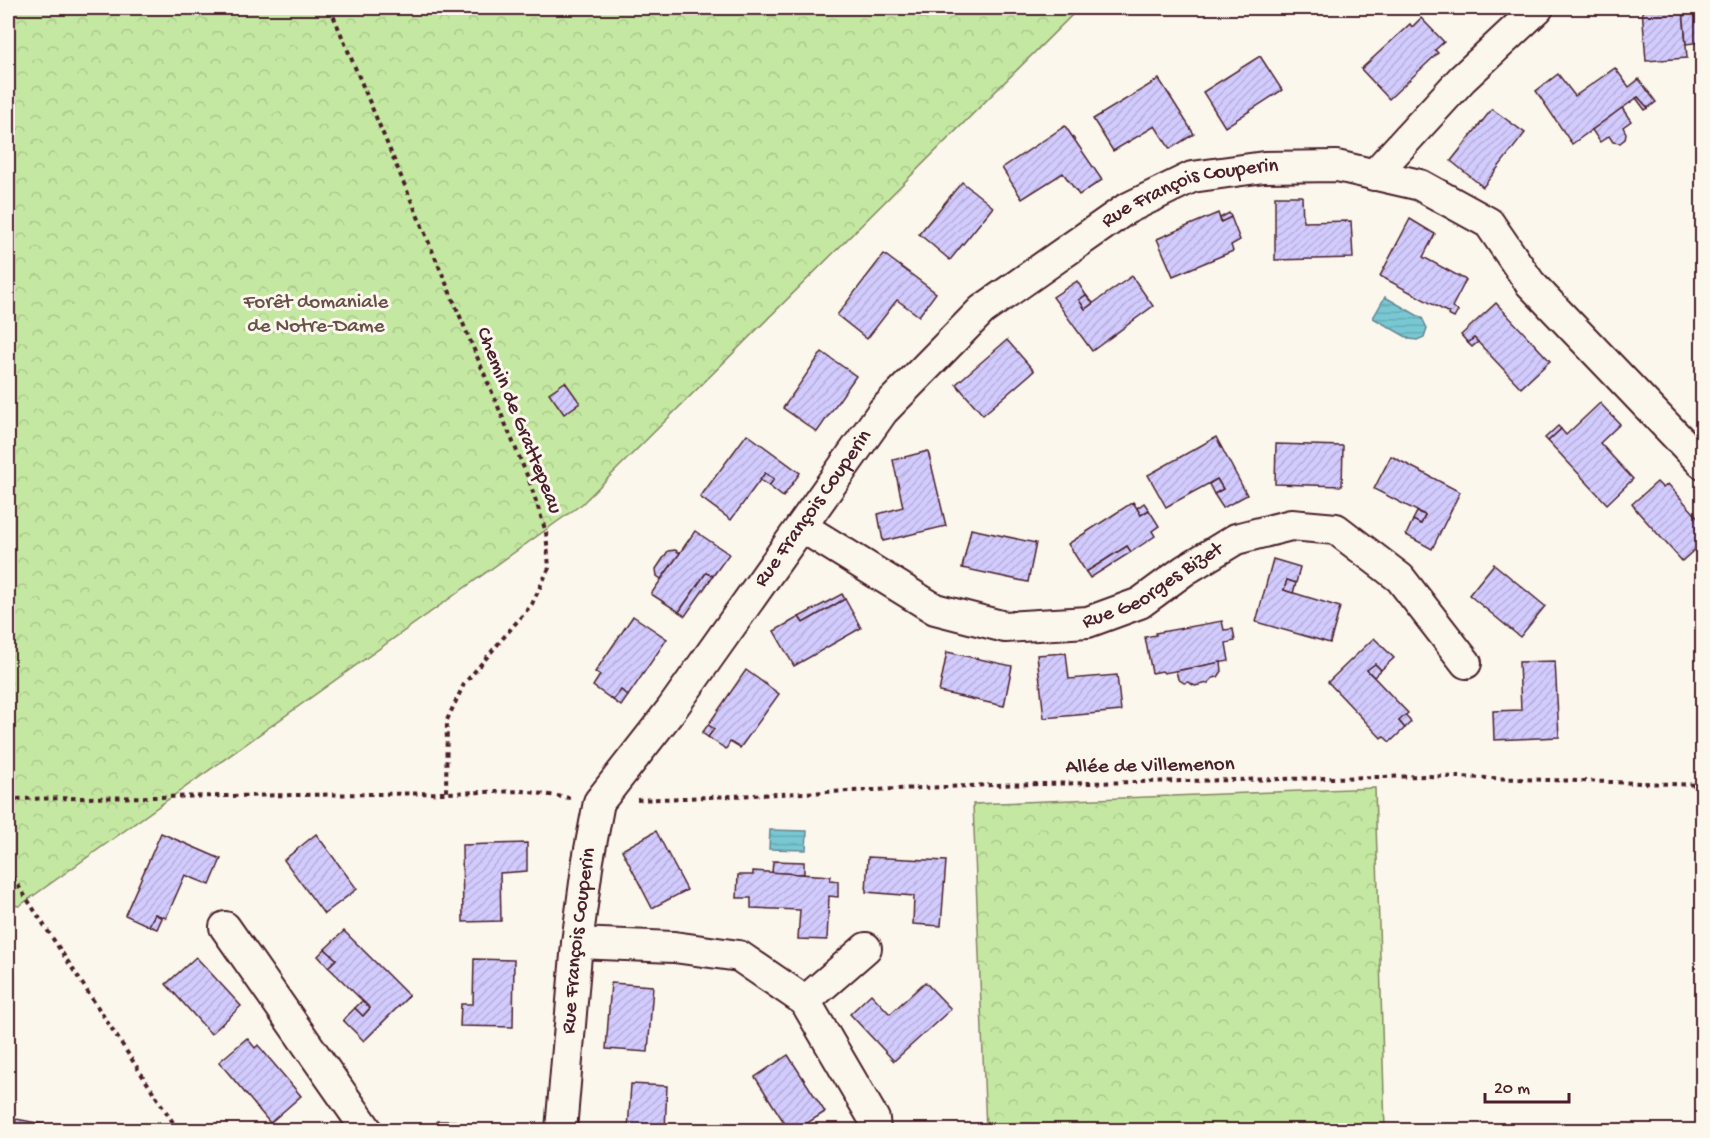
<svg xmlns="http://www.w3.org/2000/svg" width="1710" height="1138" font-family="'Gochi Hand',sans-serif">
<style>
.forest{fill:url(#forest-crowns);stroke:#878466;stroke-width:1.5}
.water{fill:url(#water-rules);stroke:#668490;stroke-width:1.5}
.building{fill:url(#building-hatch);stroke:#4a1f2b;stroke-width:1.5}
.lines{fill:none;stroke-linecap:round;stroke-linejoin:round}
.street-casing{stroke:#4a1f2b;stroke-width:34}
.path{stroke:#4a1f2b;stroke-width:4;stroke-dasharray:4.5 4.5;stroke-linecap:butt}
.street{stroke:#fbf7ec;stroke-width:30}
.labels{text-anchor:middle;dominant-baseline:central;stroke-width:6;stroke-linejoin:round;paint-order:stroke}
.street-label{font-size:21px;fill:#4a1f2b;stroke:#fbf7ec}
.park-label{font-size:21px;fill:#685149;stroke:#fbf7ec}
</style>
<defs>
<pattern id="forest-crowns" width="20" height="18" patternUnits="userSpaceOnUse" patternTransform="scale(1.5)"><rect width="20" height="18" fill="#c4e8a2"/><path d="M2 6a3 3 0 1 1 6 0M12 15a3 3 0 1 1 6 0" fill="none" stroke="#aac78c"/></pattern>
<pattern id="water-rules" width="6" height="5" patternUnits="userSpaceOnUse" patternTransform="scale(1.5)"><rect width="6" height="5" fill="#78c8d3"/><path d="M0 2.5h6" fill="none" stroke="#69abb5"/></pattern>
<pattern id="building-hatch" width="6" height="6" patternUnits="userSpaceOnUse" patternTransform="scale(1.5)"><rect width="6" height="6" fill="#d2cbfd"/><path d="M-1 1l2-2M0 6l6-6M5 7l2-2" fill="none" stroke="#b6aed9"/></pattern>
</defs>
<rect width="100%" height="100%" fill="#fbf7ec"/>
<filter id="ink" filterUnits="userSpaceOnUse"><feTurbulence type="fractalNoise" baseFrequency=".0167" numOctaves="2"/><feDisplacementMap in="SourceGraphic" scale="12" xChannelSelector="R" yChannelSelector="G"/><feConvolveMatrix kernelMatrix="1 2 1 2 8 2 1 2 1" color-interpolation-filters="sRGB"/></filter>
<g filter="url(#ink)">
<g class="forest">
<path d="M8 8H1079L582 504 19 906 8 904Z"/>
<path d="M1375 788 1385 1130H986L973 804Z"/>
</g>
<g class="water">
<path d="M1385 297 1422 318 1427 328 1424 337 1417 340 1410 339 1373 318Z"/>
<path d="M770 830 807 831 806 850 769 849Z"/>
</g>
<g class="building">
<path d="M1642 8H1683L1687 58 1646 61Z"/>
<path d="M1683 8H1697L1698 15 1702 16 1701 42 1686 44Z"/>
<path d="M1421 18 1444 42 1435 50 1438 53 1389 99 1361 69 1410 24 1412 27Z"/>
<path d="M1260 56 1282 90 1225 127 1203 92Z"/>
<path d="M1615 68 1629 87 1639 79 1656 102 1648 108 1638 97 1572 144 1536 91 1558 74 1575 96Z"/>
<path d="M1159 79 1194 134 1170 149 1155 126 1113 151 1093 119Z"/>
<path d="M1638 97 1648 108 1645 110 1636 98Z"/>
<path d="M1622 108 1631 121 1623 127 1626 133 1625 139 1620 143 1613 142 1609 136 1600 142 1592 130Z"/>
<path d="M1492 109 1525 133 1483 187 1451 161Z"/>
<path d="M1065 126 1102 180 1079 195 1063 173 1022 199 1002 168Z"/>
<path d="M962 182 993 207 950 260 919 234Z"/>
<path d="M1275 196H1302L1303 222 1351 221 1353 258 1275 260Z"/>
<path d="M1218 213 1221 222 1231 217 1240 240 1231 245 1233 251 1173 276 1157 239Z"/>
<path d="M1229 213 1231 217 1221 222 1220 218Z"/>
<path d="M1410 219 1435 234 1423 257 1466 280 1452 307 1458 311 1454 318 1448 315 1449 313 1380 276Z"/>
<path d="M884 254 936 293 919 316 897 300 867 339 837 315Z"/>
<path d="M1132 276 1153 306 1092 351 1053 297 1077 281 1086 295 1079 300 1085 309Z"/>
<path d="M1086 295 1093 303 1085 309 1079 300Z"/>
<path d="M1496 303 1550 361 1521 388 1474 338 1468 343 1461 335Z"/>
<path d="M1474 338 1478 342 1472 347 1468 343Z"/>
<path d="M1007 340 1034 371 983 415 956 384Z"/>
<path d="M822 352 856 376 817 432 783 408Z"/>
<path d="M565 382 580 403 564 414 549 393Z"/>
<path d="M1600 403 1620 424 1600 443 1633 479 1607 504 1548 441 1561 429 1566 435Z"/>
<path d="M1558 426 1561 429 1548 441 1545 438Z"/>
<path d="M747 434 800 473 783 497 769 486 774 479 765 473 731 520 700 497Z"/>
<path d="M1216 437 1247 495 1223 508 1214 494 1223 489 1217 479 1166 507 1148 475Z"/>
<path d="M1276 444 1343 446 1342 486 1275 484Z"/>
<path d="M928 451 946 526 883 541 878 514 903 507 893 460Z"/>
<path d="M1391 456 1460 492 1432 549 1406 535 1413 520 1421 524 1425 515 1374 489Z"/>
<path d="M765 473 774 479 769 486 760 480Z"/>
<path d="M1217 479 1223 489 1214 494 1209 484Z"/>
<path d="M1657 482 1663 488 1668 484 1702 522V543L1682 561 1638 512 1632 504Z"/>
<path d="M1133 502 1141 515 1149 510 1159 526 1152 531 1155 536 1131 552 1127 546 1086 572 1068 544Z"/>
<path d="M1144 503 1149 510 1141 515 1137 508Z"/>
<path d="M1417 512 1425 515 1421 524 1413 520Z"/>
<path d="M971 529 1036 543 1028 582 962 568Z"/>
<path d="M695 531 729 554 713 576 706 573 679 612 651 594Z"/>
<path d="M1127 546 1131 552 1090 578 1086 572Z"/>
<path d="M675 550 680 553 661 579 657 576 656 569 668 551Z"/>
<path d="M1273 559 1300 567 1296 583 1287 580 1284 590 1340 607 1330 643 1256 622Z"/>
<path d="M1494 564 1545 606 1520 637 1469 595Z"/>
<path d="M706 573 713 576 685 616 679 612Z"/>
<path d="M1287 580 1296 583 1293 593 1284 590Z"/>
<path d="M842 594 845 599 803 623 799 617Z"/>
<path d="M845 599 861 628 794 666 774 631 799 617 803 623Z"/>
<path d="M633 616 667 639 628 696 621 690 613 700 593 686 600 675 595 672Z"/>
<path d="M1222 621 1224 630 1233 629 1235 641 1226 643 1229 661 1164 673 1162 671 1152 673 1145 637 1156 635 1155 633Z"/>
<path d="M1374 638 1394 658 1381 670 1375 664 1367 670 1408 713 1399 721 1405 728 1390 742 1383 736 1381 738 1328 682Z"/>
<path d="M947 652 1012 666 1004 706 939 692Z"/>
<path d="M1066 653 1069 679 1117 675 1121 711 1044 718 1037 655Z"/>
<path d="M1555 661 1559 737 1494 740 1493 711 1521 710 1519 662Z"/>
<path d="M1221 662 1222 671 1218 677 1213 678 1208 683 1195 686 1188 682 1184 683 1178 679 1176 671Z"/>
<path d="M1375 664 1381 670 1374 677 1367 670Z"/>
<path d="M746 670 779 694 740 748 730 742 726 749 708 737 714 729 708 725Z"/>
<path d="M621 690 628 696 621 706 613 700Z"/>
<path d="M1405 715 1411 722 1405 728 1399 721Z"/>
<path d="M708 725 714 729 708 737 702 733Z"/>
<path d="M656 831 687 890 652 908 622 850Z"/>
<path d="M161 833 221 859 210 885 185 875 166 918 155 914 149 926 125 915Z"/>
<path d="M316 834 357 889 324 914 284 860Z"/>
<path d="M527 843V871L500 873 501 921 463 922 462 845Z"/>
<path d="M868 857 946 861 941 926 913 924 914 896 866 892Z"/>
<path d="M773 861 804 862V874L772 873Z"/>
<path d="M753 871 831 876 830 880 838 881V897L829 896 827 940 798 939 800 910 751 908V898H737L738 875H753Z"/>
<path d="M155 914 162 918 157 929 149 926Z"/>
<path d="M344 931 409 996 364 1041 343 1020 355 1008 363 1016 370 1008 328 967 336 959 325 949Z"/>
<path d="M325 949 336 959 328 967 318 956Z"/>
<path d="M196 957 241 1006 211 1034 166 984Z"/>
<path d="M474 959 514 960 513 1027 460 1026 461 1004H473Z"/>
<path d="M925 982 951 1009 894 1061 850 1014 871 994 890 1014Z"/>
<path d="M611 983 653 986 648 1052 606 1049Z"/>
<path d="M362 1001 370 1008 363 1016 355 1008Z"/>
<path d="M247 1038 255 1048 258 1045 301 1096 270 1123 219 1062Z"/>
<path d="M788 1055 825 1112 796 1130H789L755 1077Z"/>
<path d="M631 1084 667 1086 665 1130H599H628Z"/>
<path d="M16 1119 74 1130H14Z"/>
<path d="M437 1121H455L456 1130H437Z"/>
</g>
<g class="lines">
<defs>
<g id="street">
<path d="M1374 175 1462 79 1538 8"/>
<path id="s1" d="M802 527 935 609 1005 627 1088 622 1140 603 1185 570 1236 539 1291 525 1336 529 1400 578 1466 663"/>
<path d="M225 927 367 1130"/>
<path d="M577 943 674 947 739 956 805 1001 874 1119 875 1130"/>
<path d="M805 1001 866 948"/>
<path id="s2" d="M561 1130 577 943 588 860 599 802 671 710 883 411 982 310 1126 209 1192 177 1264 167 1337 166 1420 185 1489 223 1530 283 1702 463"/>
</g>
</defs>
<use href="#street" class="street-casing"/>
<g class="path">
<path d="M330 8 529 480 546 532 549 568 532 604 464 684 447 720 446 793 523 791 570 798"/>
<path d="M8 799 446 793"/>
<path d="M637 800 992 785 1427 776 1702 785"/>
<path d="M8 870 178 1130"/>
</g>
<use href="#street" class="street"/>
</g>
</g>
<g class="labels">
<g class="street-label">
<text stroke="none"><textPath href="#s2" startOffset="1198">Rue François Couperin</textPath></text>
<text transform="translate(518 421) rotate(68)">Chemin de Grattepeau</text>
<text stroke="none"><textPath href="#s2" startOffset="694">Rue François Couperin</textPath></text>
<text stroke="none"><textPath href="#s1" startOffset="386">Rue Georges Bizet</textPath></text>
<text transform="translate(1150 767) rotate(-1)">Allée de Villemenon</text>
<text stroke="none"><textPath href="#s2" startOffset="190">Rue François Couperin</textPath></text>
</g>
<g class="park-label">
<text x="316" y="303">Forêt domaniale<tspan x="316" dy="24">de Notre-Dame</tspan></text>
</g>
</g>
<rect width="1710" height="1138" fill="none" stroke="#fbf7ec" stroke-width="30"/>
<rect x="15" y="15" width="1680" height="1108" fill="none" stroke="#4a1f2b" stroke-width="2" filter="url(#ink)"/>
<path d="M1485 1093v9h84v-9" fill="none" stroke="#4a1f2b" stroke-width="3"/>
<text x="1494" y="1093" font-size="18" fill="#4a1f2b" stroke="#fbf7ec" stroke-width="4.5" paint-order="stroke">20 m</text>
</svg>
